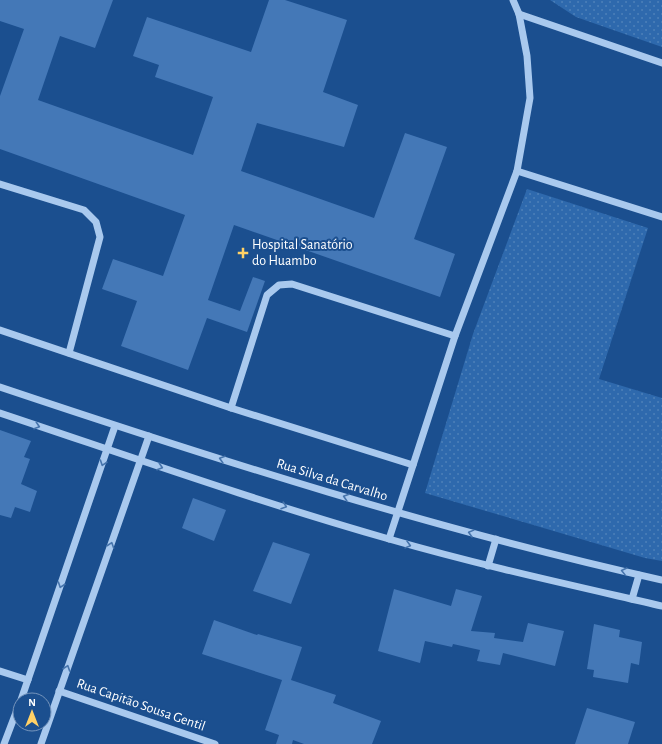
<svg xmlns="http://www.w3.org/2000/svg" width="662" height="744" font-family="'Alegreya Sans',sans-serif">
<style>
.grass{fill:url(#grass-dots)}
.building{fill:#4478b7}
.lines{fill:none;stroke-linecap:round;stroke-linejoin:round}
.minor{stroke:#a9c9ee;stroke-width:7}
.oneway{stroke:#4674ac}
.poi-dot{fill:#ffd166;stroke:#1b4f8f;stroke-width:1.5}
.labels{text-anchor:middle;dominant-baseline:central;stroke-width:4;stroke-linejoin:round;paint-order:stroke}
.poi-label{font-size:14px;fill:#fff;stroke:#1b4f8f;text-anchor:start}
.street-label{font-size:14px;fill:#fff;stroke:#1b4f8f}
</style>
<defs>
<pattern id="grass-dots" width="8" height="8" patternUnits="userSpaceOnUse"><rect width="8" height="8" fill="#2e69ad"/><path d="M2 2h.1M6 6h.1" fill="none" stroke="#4d80b9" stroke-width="1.8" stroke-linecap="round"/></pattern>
</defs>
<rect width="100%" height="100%" fill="#1b4f8f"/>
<g class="grass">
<path d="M550 0H662V47L576 17Z"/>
<path d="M527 189 648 228 599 379 662 398V561L645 558 425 493 473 334Z"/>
</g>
<g class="building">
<path d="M0 0H113L95 48 60 36 38 100 193 155 213 97 155 77 159 65 133 56 147 17 251 52 269 0H285L347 20 323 92 358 105 344 147 257 123 241 171 374 218 405 133 447 147 414 239 455 254 440 297 234 225 208 300 240 311 253 277 265 281 247 332 207 318 188 370 121 346 137 301 102 289 113 259 163 276 185 215 0 149V96L24 29 0 21Z"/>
<path d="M0 430 31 441 24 457 30 459 21 484 37 491 30 512 15 507 11 518 0 515Z"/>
<path d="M193 498 226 510 214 541 182 528Z"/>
<path d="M273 542 310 554 291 604 253 591Z"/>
<path d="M394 589 451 606 456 589 482 596 471 631 495 633 494 638 523 642 528 623 564 631 555 666 503 653 500 665 477 661 480 650 453 644 452 647 425 641 420 663 378 651Z"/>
<path d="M214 620 257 635 258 634 302 647 291 680 336 695 333 703 381 721 372 744H304L293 740 292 744H276L279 735 265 730 282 680 202 654Z"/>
<path d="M594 624 620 630 619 637 642 642 639 665 631 663 628 683 593 677 594 670 587 669Z"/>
<path d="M587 708 635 722 628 744H575Z"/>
</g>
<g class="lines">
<g class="minor">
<path d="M519 14 662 63"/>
<path d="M517 171 662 217"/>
<path d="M0 184 84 210 96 222 100 237 69 353"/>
<path d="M0 330 231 408 413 465"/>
<path d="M0 387C218 460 437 530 662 580"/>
<path d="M231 408 267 295 279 285 292 284 455 336"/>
<path d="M0 413C129 456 259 502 389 539 479 565 571 585 662 606"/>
<path d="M389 539 455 336 517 171 530 98 527 56 519 14 513 0"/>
<path d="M488 566 496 539"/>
<path d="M632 599 639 575"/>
<path d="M0 671 28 680"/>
<path d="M59 691 215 744"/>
<path d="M21 700 115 426"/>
<path d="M4 744 20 702"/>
<path d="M41 744 149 436"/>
</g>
</g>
<defs><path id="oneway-chevron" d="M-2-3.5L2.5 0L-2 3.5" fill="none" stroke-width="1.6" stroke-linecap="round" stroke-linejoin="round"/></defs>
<g class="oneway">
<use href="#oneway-chevron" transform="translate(37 426) rotate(18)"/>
<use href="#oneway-chevron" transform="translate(222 459) rotate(-163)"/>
<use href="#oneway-chevron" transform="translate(103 463) rotate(109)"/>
<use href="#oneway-chevron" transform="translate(160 467) rotate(18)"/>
<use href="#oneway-chevron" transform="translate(346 497) rotate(-163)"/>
<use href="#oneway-chevron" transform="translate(284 506) rotate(18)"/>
<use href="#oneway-chevron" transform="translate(471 533) rotate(-165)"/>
<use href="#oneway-chevron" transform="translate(111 545) rotate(-71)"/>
<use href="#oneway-chevron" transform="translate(408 545) rotate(15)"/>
<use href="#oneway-chevron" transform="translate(624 571) rotate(-166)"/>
<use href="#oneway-chevron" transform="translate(61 585) rotate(109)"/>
<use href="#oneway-chevron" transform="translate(67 668) rotate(-71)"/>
</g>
<path class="poi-dot" d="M241 247h4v4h4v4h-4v4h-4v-4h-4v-4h4z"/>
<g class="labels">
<g class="poi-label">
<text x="252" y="245">Hospital Sanatório<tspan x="252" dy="16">do Huambo</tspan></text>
</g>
<g class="street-label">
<text transform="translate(332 480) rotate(17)">Rua Silva da Carvalho</text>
<text transform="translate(141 705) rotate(19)">Rua Capitão Sousa Gentil</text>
</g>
</g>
<g transform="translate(32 712)"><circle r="19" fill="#1b4f8f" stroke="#7695bc"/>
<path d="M0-3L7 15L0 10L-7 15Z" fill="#ffd166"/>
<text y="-6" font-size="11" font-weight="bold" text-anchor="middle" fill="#ffffff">N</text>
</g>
</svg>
